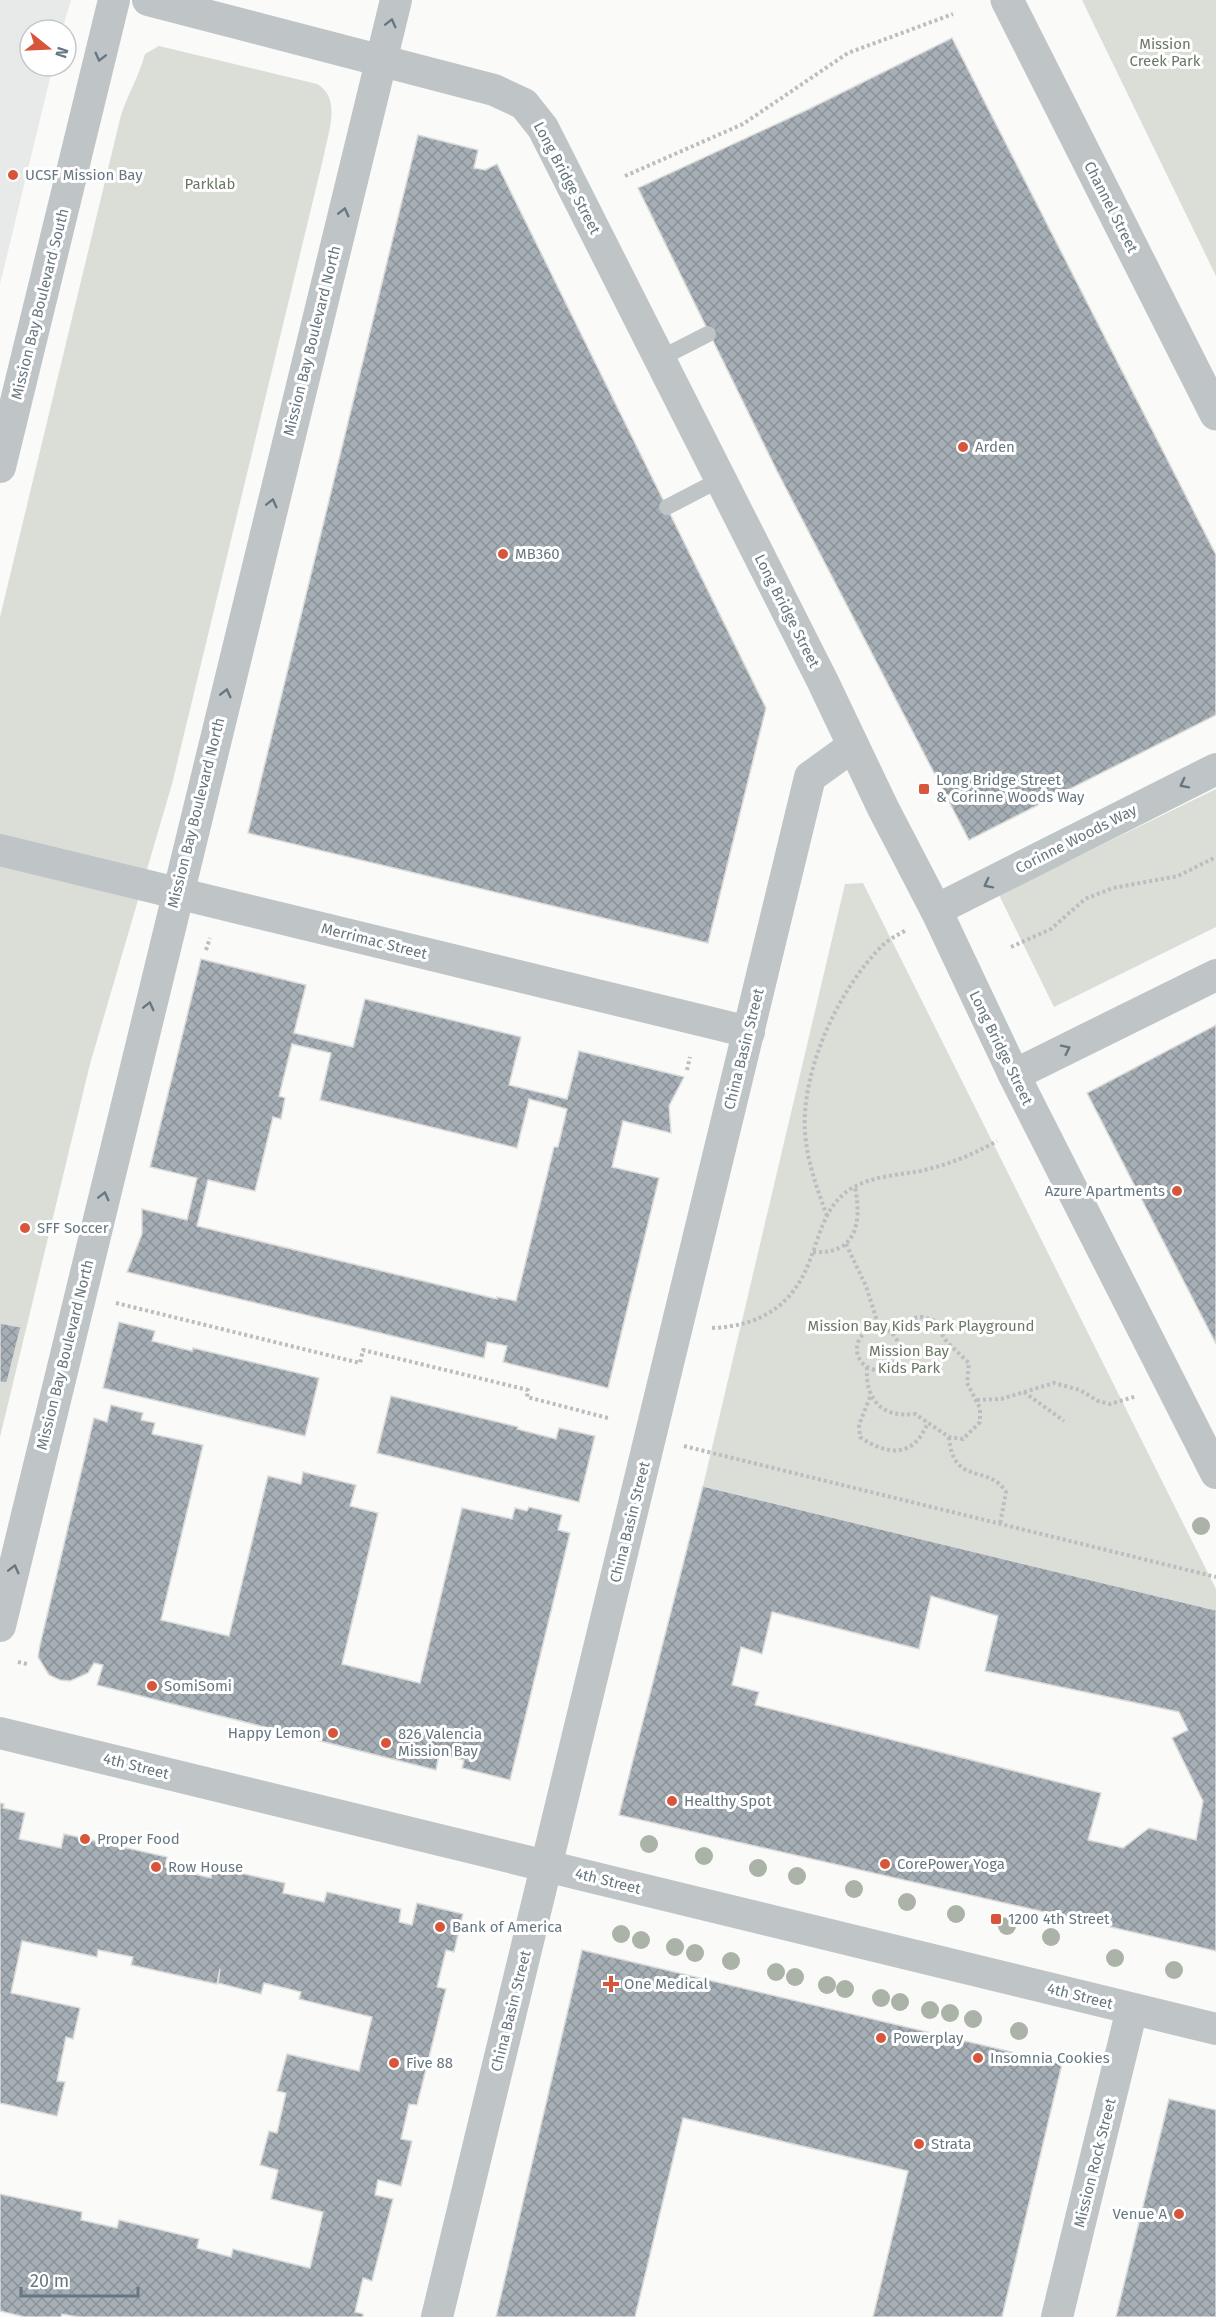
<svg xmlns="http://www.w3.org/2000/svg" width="1216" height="2317" font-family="'Fira Sans',sans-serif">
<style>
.built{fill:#e8e9e9}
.green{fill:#daded7}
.building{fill:url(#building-cross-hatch);stroke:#dcdcda;stroke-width:1.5;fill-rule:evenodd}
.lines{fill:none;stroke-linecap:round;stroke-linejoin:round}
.path{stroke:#babec0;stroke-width:4;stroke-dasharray:3 3;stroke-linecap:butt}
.service{stroke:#bfc4c7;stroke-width:16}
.minor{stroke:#bfc4c7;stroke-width:32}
.tertiary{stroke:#bfc4c7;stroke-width:33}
.tree{fill:#abb3a8}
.oneway{stroke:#667781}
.poi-dot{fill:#d7563b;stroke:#fff;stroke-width:2}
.labels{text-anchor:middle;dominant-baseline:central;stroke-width:6;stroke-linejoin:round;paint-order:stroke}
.park-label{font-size:15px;fill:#6a7966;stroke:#fff}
.poi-label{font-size:15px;fill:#667781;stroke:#fff;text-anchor:start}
.street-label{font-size:15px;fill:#667781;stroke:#fff}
</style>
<defs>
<pattern id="building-cross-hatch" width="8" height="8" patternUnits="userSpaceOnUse" patternTransform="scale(1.5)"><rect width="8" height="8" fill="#a6afb5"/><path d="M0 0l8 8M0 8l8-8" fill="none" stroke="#8b9399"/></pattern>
</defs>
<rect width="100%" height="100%" fill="#fafaf8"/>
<path class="built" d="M0 0H71L62 30H30V66H53L0 284Z"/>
<g class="green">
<path d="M1082 0H1216V276Z"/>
<path d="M159 46 317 84C342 98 328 133 324 155L172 784 90 1064 0 1437V617L121 115C128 94 139 76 145 54Z"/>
<path d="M1216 789V927L1054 1007 999 895Z"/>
<path d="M863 883 1216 1589V1610L703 1486 845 884Z"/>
</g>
<g class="building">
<path d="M952 38 1216 555V715L969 840 777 471 638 188 809 109Z"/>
<path d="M418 135 478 150 474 168 485 170 497 164 766 708 708 943 248 833Z"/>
<path d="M201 959 306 985 294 1033 353 1047 365 999 521 1037 509 1085 567 1099 579 1051 684 1077 669 1106 671 1133 623 1121 612 1167 659 1178 608 1388 503 1362 507 1346 487 1342 484 1358 127 1272 142 1234V1209L187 1220 197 1178 150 1167ZM292 1044 331 1053 320 1100 517 1148 529 1099 567 1109 558 1147H554L516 1301 497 1297V1299L197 1226 208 1180 255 1191 273 1117 281 1119 285 1098 279 1096Z"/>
<path d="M1216 1025V1344L1087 1093Z"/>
<path d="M119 1322 155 1331 152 1341 192 1351 193 1348 319 1378 305 1436 103 1388Z"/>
<path d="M0 1323 21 1327 7 1383 0 1382Z"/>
<path d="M391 1396 518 1427 517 1429 556 1439 559 1428 595 1436 579 1502 377 1453Z"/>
<path d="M111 1405 143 1413 141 1420 155 1423 152 1434 203 1445 161 1620 229 1636 268 1476 301 1484 303 1472 356 1485 350 1506 378 1513 342 1664 420 1683 462 1508 512 1519 515 1508 527 1511 529 1507 562 1515 558 1530 570 1533 510 1780 462 1768 464 1760 439 1754 436 1770 97 1685 103 1665 94 1663 88 1673 70 1681 60 1680 49 1675 38 1657 40 1645 94 1418 107 1422Z"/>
<path d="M703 1486 1216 1610V1951L619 1815ZM931 1596 998 1616 985 1671 1179 1712 1188 1730 1172 1738 1203 1801 1196 1840 1149 1828 1123 1848 1088 1840 1101 1793 755 1705 759 1692 732 1685 741 1647 762 1654 772 1612 919 1649Z"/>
<path d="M0 1803 4 1804 3 1808 25 1813 19 1839 61 1848 64 1834 167 1857 165 1867 211 1878 213 1867 285 1883 283 1893 324 1902 327 1892 401 1909 399 1922 412 1925 417 1903 463 1914 454 1952 446 1950 437 1987 446 1989 417 2105 409 2104 401 2139 412 2141 401 2186 378 2180 375 2195 393 2199 372 2281 363 2278 355 2312 363 2314V2317H78L62 2314 61 2317H25L0 2311V2194L82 2212 81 2220 117 2228 119 2220 199 2239 197 2248 231 2257 233 2249 310 2268 323 2212 271 2199 278 2170 260 2165 269 2131 277 2133 286 2093 277 2091 287 2054 359 2071 372 2017 299 1999 301 1992 264 1983 261 1994 218 1983 220 1969 217 1984 131 1965 133 1957 98 1950 97 1957 22 1941 11 1993 80 2008 73 2039 66 2037 57 2081 65 2082 57 2116 0 2103Z"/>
<path d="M582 1950 1062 2064 1002 2317H873L908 2171 683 2118 635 2317H496Z"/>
<path d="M1169 2099 1216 2110V2317H1116Z"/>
</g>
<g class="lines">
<g class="path">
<path d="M625 176 743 124 848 53 953 14"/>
<path d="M1011 947 1051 929 1085 899 1113 888 1178 876 1216 857"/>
<path d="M206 950 210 938"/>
<path d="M687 1070 690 1057"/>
<path d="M827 1216C817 1188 807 1162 805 1132 801 1070 839 988 883 945 889 939 898 935 906 930"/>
<path d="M846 1244 866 1286 879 1327"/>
<path d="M813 1252C857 1255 862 1222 855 1187"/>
<path d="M116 1303 360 1363 363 1350 528 1390 527 1397 608 1418"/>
<circle cx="878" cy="1349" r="21"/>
<path d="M712 1328C760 1326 793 1306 810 1260 820 1234 826 1202 854 1187 874 1176 898 1175 920 1171 948 1165 972 1155 997 1141"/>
<path d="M867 1367C865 1399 881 1418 915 1414L949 1437 963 1439 980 1422V1408L967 1383 969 1363 947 1342 933 1320 922 1317 913 1318 892 1332"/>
<path d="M1024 1392 1064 1421"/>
<path d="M870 1397 859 1425 860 1437C888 1456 914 1458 928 1422"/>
<path d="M977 1400 1001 1399 1054 1383 1080 1390 1098 1401 1110 1404 1137 1396"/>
<path d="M949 1437C953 1487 988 1463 1006 1492L1000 1524"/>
<path d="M684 1446 1216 1577"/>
<path d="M18 1662 27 1664"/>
</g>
<g class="service">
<path d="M659 359 708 334"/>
<path d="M667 507 721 479"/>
</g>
<g class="minor">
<path d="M148 0 494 90 524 104 543 128 823 682 883 808 936 910 1014 1075 1216 1473"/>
<path d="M0 467 114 0"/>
<path d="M0 850 749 1032"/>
<path d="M936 910 1216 769"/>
<path d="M1014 1075 1216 975"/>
<path d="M0 1626 396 0"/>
<path d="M0 1733 1216 2029"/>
<path d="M437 2317 810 777 853 746"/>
<path d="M1057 2317 1132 2009"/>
</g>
<path class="tertiary" d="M1007 0 1216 414"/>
</g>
<g class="tree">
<circle cx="1201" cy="1526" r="9"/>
<circle cx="649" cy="1844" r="9"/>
<circle cx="704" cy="1856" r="9"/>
<circle cx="758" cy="1868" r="9"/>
<circle cx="797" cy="1876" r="9"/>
<circle cx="854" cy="1889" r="9"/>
<circle cx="907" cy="1902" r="9"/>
<circle cx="956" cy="1914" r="9"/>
<circle cx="1007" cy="1926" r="9"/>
<circle cx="621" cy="1934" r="9"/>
<circle cx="1051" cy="1937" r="9"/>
<circle cx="641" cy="1940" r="9"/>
<circle cx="675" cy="1947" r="9"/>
<circle cx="695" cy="1953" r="9"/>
<circle cx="1115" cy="1958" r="9"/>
<circle cx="731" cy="1961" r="9"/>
<circle cx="1174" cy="1970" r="9"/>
<circle cx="776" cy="1972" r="9"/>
<circle cx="795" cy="1977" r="9"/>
<circle cx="827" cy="1985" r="9"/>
<circle cx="845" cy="1989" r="9"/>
<circle cx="881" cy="1998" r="9"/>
<circle cx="900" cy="2002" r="9"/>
<circle cx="930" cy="2010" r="9"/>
<circle cx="950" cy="2013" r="9"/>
<circle cx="973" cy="2019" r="9"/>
<circle cx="1019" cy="2031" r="9"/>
</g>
<defs><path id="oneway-chevron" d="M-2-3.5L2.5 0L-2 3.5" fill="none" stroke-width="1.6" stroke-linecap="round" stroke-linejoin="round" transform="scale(1.5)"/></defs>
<g class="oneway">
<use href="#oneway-chevron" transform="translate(391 23) rotate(-76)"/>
<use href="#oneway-chevron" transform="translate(100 57) rotate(104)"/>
<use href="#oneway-chevron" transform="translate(344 212) rotate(-76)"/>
<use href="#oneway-chevron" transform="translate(272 503) rotate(-76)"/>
<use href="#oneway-chevron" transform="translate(226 693) rotate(-76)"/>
<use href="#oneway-chevron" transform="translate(1184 784) rotate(153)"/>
<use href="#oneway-chevron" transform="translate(988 884) rotate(153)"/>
<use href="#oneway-chevron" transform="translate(149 1006) rotate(-76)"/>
<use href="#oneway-chevron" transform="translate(1066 1049) rotate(-26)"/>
<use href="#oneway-chevron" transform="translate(104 1196) rotate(-76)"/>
<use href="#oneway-chevron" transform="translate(14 1569) rotate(-76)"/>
</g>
<g class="poi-dot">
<circle cx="13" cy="175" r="6"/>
<circle cx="963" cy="447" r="6"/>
<circle cx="503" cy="554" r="6"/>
<rect x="918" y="783" width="12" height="12" rx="3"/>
<circle cx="1177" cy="1191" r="6"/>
<circle cx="25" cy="1228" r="6"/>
<circle cx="152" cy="1686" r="6"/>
<circle cx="333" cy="1733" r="6"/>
<circle cx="386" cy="1743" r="6"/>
<circle cx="672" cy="1801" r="6"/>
<circle cx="85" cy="1839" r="6"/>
<circle cx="885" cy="1864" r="6"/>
<circle cx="156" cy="1867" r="6"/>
<rect x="990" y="1913" width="12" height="12" rx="3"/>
<circle cx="440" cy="1927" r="6"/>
<path d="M608 1975h6v6h6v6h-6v6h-6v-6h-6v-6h6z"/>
<circle cx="881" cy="2038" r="6"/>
<circle cx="978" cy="2058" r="6"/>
<circle cx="394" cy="2063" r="6"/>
<circle cx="919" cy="2144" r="6"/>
<circle cx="1179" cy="2214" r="6"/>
</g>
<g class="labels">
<g class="park-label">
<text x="1165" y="44">Mission<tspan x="1165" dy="17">Creek Park</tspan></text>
<text x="210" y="184">Parklab</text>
<text x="921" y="1326">Mission Bay Kids Park Playground</text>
<text x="909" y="1351">Mission Bay<tspan x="909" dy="17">Kids Park</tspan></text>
</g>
<g class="poi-label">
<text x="25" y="175">UCSF Mission Bay</text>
<text x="975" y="447">Arden</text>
<text x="515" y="554">MB360</text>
<text x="936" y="780">Long Bridge Street<tspan x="936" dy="17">&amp; Corinne Woods Way</tspan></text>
<text x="1165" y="1191" text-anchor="end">Azure Apartments</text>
<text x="37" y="1228">SFF Soccer</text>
<text x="164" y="1686">SomiSomi</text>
<text x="321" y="1733" text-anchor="end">Happy Lemon</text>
<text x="398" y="1734">826 Valencia<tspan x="398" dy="17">Mission Bay</tspan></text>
<text x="684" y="1801">Healthy Spot</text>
<text x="97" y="1839">Proper Food</text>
<text x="897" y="1864">CorePower Yoga</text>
<text x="168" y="1867">Row House</text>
<text x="1008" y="1919">1200 4th Street</text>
<text x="452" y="1927">Bank of America</text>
<text x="624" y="1984">One Medical</text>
<text x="893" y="2038">Powerplay</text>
<text x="990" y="2058">Insomnia Cookies</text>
<text x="406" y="2063">Five 88</text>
<text x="931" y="2144">Strata</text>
<text x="1167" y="2214" text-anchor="end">Venue A</text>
</g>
<g class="street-label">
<text transform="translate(567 178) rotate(62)">Long Bridge Street</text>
<text transform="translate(1111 207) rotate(63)">Channel Street</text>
<text transform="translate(40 304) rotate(-76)">Mission Bay Boulevard South</text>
<text transform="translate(312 341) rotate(-76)">Mission Bay Boulevard North</text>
<text transform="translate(787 611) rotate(63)">Long Bridge Street</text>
<text transform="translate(196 813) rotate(-76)">Mission Bay Boulevard North</text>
<text transform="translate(1076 839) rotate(-27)">Corinne Woods Way</text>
<text transform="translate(374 941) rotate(14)">Merrimac Street</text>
<text transform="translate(1001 1048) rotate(64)">Long Bridge Street</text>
<text transform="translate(744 1049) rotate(-76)">China Basin Street</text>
<text transform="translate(65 1355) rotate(-76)">Mission Bay Boulevard North</text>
<text transform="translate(630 1522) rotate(-76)">China Basin Street</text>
<text transform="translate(136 1766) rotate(14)">4th Street</text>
<text transform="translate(608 1881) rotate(14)">4th Street</text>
<text transform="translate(1080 1996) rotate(14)">4th Street</text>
<text transform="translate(511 2011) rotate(-76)">China Basin Street</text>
<text transform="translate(1095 2163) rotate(-76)">Mission Rock Street</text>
</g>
</g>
<g transform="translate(48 48) rotate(108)"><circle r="28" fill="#ffffff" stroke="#c2c9cd" stroke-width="1.5"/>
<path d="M0-4.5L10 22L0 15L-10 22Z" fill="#d7563b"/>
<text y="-9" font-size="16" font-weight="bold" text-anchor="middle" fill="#667781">N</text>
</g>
<path d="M21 2287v9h117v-9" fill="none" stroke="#667781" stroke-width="3"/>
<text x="30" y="2287" font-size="18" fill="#667781" stroke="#ffffff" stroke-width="4.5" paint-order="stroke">20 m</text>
</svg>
